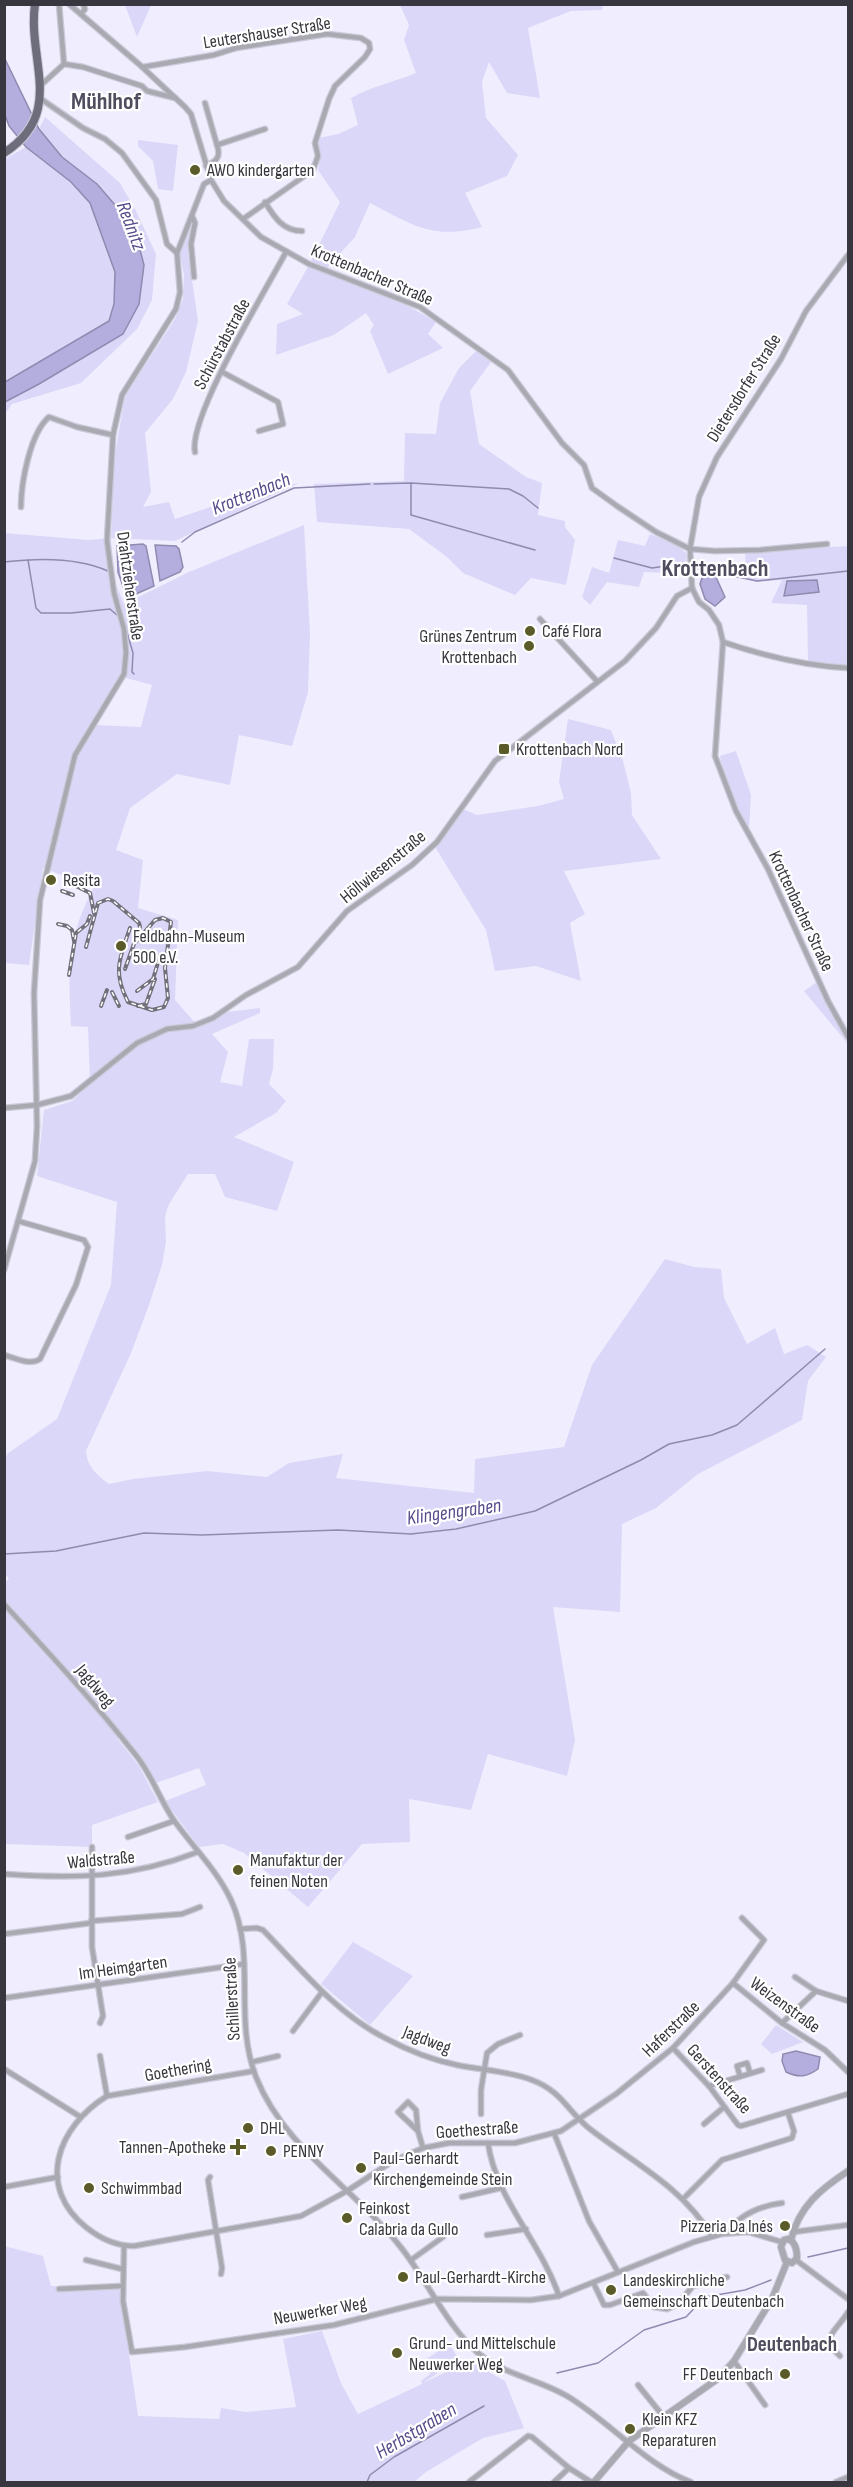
<svg xmlns="http://www.w3.org/2000/svg" width="853" height="2487" font-family="'Sofia Sans Condensed',sans-serif">
<style>
.green{fill:#dbd7f8;fill-rule:evenodd}
.water{fill:#b4aedf;stroke:#8f8aaf;stroke-width:1.5}
.lines{fill:none;stroke-linecap:round;stroke-linejoin:round}
.stream{stroke:#8f8aaf;stroke-width:1.5}
.minor-casing{stroke:#cbc9d8;stroke-width:7}
.tertiary-casing{stroke:#cbc9d8;stroke-width:8}
.primary-casing{stroke:#cbc9d8;stroke-width:10}
.minor{stroke:#a9a9b1;stroke-width:4.5}
.tertiary{stroke:#a9a9b1;stroke-width:6}
.primary{stroke:#6e6d7c;stroke-width:8}
.rail-casing{stroke:#72707b;stroke-width:4}
.rail{stroke:#fff;stroke-width:1.5;stroke-dasharray:4.5;stroke-linecap:butt}
.poi-dot{fill:#5a5b28;stroke:#fff;stroke-width:2}
.labels{text-anchor:middle;dominant-baseline:central;stroke-width:4.5;stroke-linejoin:round;paint-order:stroke}
.street-label{font-size:18px;fill:#38373f;stroke:#fff}
.poi-label{font-size:18px;fill:#38373f;stroke:#fff;text-anchor:start}
.water-label{font-size:20px;font-style:italic;fill:#574c8b;stroke:#fff}
.quarter-label{font-size:21px;font-weight:bold;fill:#4f4d5e;stroke:#fff}
.district-label{font-size:24px;font-weight:bold;fill:#4f4d5e;stroke:#fff}
</style>
<rect width="100%" height="100%" fill="#f0eefe"/>
<g class="green">
<path d="M125 5H151L137 37Z"/>
<path d="M400 5H603L602 10 571 11 528 28 540 98 507 93 489 62 482 82 486 118 518 155 507 176 465 193 482 227C431 240 413 225 370 203L355 237 327 268 311 261 340 202 318 170C322 156 315 149 319 138L338 134 358 125 351 98C372 86 394 82 416 73L404 40 409 25Z"/>
<path d="M45 117 120 183 136 211 156 254 152 300 137 329 81 383 12 404 5 414V402L39 384 139 304 97 184 62 157 39 129Z"/>
<path d="M138 140 178 145 173 191 158 189 153 161 138 146Z"/>
<path d="M26 147 71 182 90 204 115 272 114 304 109 321 5 382V159Z"/>
<path d="M189 226 192 227 188 252 198 321 186 372 173 399 145 433 151 492 143 507 169 502 175 519 249 494 299 483 175 541 111 538 113 577 124 604 189 572 304 525 310 633 308 692 292 746 239 735 230 785 177 774 130 808 116 850 143 860 138 908 178 920 175 1000 198 1026 227 1012 260 1008V1013L212 1034 228 1052 220 1082 242 1086 249 1039H274L273 1069 269 1084 286 1101 276 1113 234 1137 294 1162 277 1211 225 1197 215 1174H188L168 1206 165 1217 166 1242 162 1265 149 1305 131 1353 86 1451C87 1467 97 1475 109 1484L133 1479 207 1471 267 1477 289 1463 343 1454 336 1478 474 1493 475 1459 564 1447 592 1365 665 1259 694 1267 721 1269 724 1298 747 1344 775 1328 784 1354 807 1345 826 1357 808 1381 802 1420 698 1474 656 1508 622 1524 620 1612 553 1607 575 1740 567 1776 488 1754 471 1810 409 1799 410 1842 362 1844 308 1907 244 1853 223 1844 199 1847 165 1801 206 1785 199 1768 156 1783 146 1764 116 1737 139 1766 158 1802 92 1825V1847L5 1844 4 1583 9 1579 4 1572 5 1462 7 1454 57 1419 111 1285 117 1202 37 1176 44 1110 72 1101 90 1084 88 1027 71 1026C68 971 67 937 94 887L43 868 29 965 5 963 4 533 89 540 111 538 114 460 125 396 175 319 183 299 184 275 180 254ZM119 676 152 685 141 727 95 725 78 747Z"/>
<path d="M309 265 410 307 436 322 428 334 443 348 388 374 370 331 374 325 366 313 334 335 276 355 277 324 303 314 287 304Z"/>
<path d="M476 351 491 362 470 391 479 444 526 477 542 483 538 515 565 521V527L575 540 566 585 531 578 515 595 463 573 447 557 409 529 317 522 314 484 404 481 405 433 436 434 440 403 459 368Z"/>
<path d="M650 534 678 546 687 554 686 574 644 572 639 587 607 582 590 605 582 597 592 567 609 573 618 540 645 546Z"/>
<path d="M848 546V666H825L808 661 807 605 771 603 782 580 757 582 731 576V568L746 569 745 552Z"/>
<path d="M568 719 611 730 623 761 631 793 632 815 661 859 564 871 585 914 570 923 581 981 536 966 495 971 486 930 435 847 463 809 477 815 538 806 564 799 559 782Z"/>
<path d="M736 751 751 795 749 828C735 805 725 782 720 756Z"/>
<path d="M817 982 848 1044 804 991Z"/>
<path d="M353 1942 413 1976 370 2025 321 1984Z"/>
<path d="M776 2025 803 2042 772 2054 761 2044Z"/>
<path d="M4 2246 43 2256 51 2286H119L138 2416 219 2419 221 2408 246 2412 296 2407 283 2339 322 2331 341 2383 358 2414 422 2384 421 2381 430 2374 422 2362 449 2344 459 2359 423 2383 469 2361 505 2381 524 2428 483 2438 426 2472 414 2482H5Z"/>
</g>
<g class="water">
<path d="M4 57 39 129 62 157 97 184 128 220 139 246 144 265 139 304 123 334 39 384 5 402V382L109 321 114 304 115 272 90 203 71 182 26 147 9 126 5 115Z"/>
<path d="M143 544 146 546 154 586 127 598 118 572 117 546Z"/>
<path d="M155 545 176 546 179 549 183 567 180 572 160 581Z"/>
<path d="M715 575 725 597 715 606 705 599 700 584 702 578Z"/>
<path d="M817 580 819 592 784 596 787 581Z"/>
<path d="M796 2051 820 2057 818 2069C807 2077 799 2078 786 2072L782 2061 783 2054Z"/>
</g>
<g class="lines">
<g class="stream">
<path d="M411 483V515L535 550"/>
<path d="M374 484 411 483 509 489 523 496 538 508"/>
<path d="M182 542 195 532 294 488 370 484"/>
<path d="M614 558 652 568 686 563"/>
<path d="M28 560 36 608 41 613H71L110 609 118 616"/>
<path d="M4 562C37 558 77 557 108 571"/>
<path d="M695 568 757 581 848 571"/>
<path d="M126 629 133 653 132 672 134 674"/>
<path d="M4 1554 56 1551 144 1533 202 1535 338 1530 411 1534 456 1529 535 1511 641 1460 669 1444 712 1435 737 1425 825 1349"/>
<path d="M808 2257 848 2248"/>
<path d="M557 2373 598 2363 644 2330 686 2317 705 2297 745 2290 771 2280"/>
<path d="M367 2482 370 2475 394 2457 484 2406"/>
</g>
<defs>
<g id="minor">
<path d="M59 4 64 64"/>
<path d="M69 4 140 65 185 107 191 114 211 180 224 201 261 237 309 264 420 307 508 370 562 443 584 465 592 488 617 506 656 532 690 549 715 551 760 550 827 544"/>
<path d="M81 14 85 9 83 4"/>
<path d="M64 64 83 67 142 86 147 91 175 98"/>
<path d="M143 67 214 55 236 48 327 34 361 38 369 43 370 49 365 57 335 86 329 99 315 143 318 156 313 170 243 219"/>
<path d="M41 85 64 64"/>
<path d="M41 99 83 128 105 139 122 153 156 200 167 244 177 253"/>
<path d="M205 103 217 145"/>
<path d="M206 166C217 161 221 157 217 145L265 129"/>
<path d="M265 202C274 217 283 231 302 231"/>
<path d="M192 216 195 223 191 244 194 277"/>
<path d="M848 255 806 311 781 359 717 457 699 497 690 549 692 588 699 602 709 610 719 625 723 642 715 756 736 811 768 869 828 1001 848 1037"/>
<path d="M222 372 278 402 283 424 259 431"/>
<path d="M195 452C188 417 266 290 286 252"/>
<path d="M21 507C21 483 30 433 49 417L77 427 113 435"/>
<path d="M540 619 596 680"/>
<path d="M723 642C764 656 806 666 848 668"/>
<path d="M4 1108 37 1105 71 1096 137 1043 167 1029 193 1026 213 1018 246 995 298 967 347 911 412 865 437 842 495 761 625 661 656 628 677 596 692 588"/>
<path d="M4 1270 35 1161 37 1126 34 993 40 900 75 755 124 674 126 653 124 629 114 593 107 541 113 435 122 395 176 309 180 292 177 253 204 184 211 180"/>
<path d="M4 1355C15 1358 30 1366 40 1359L76 1285 88 1247 84 1240 18 1221"/>
<path d="M4 1604C49 1653 94 1702 135 1754 151 1773 159 1798 173 1819 192 1846 217 1870 231 1900 257 1956 233 2018 256 2077 284 2148 353 2187 399 2245 427 2279 445 2324 478 2353 504 2375 538 2379 567 2396 609 2421 647 2466 691 2482"/>
<path d="M128 1837 174 1821"/>
<path d="M92 1847V1947L103 2016 100 2023"/>
<path d="M4 1874C75 1879 131 1878 198 1852"/>
<path d="M91 1921 182 1914 200 1907"/>
<path d="M240 1929 257 1928 263 1930C301 1969 336 2013 385 2038 407 2050 432 2060 457 2065 481 2070 509 2071 532 2080 563 2092 567 2111 590 2129 635 2164 681 2186 712 2236"/>
<path d="M4 1934 91 1923"/>
<path d="M795 1977 816 1991 848 2001"/>
<path d="M733 1983 782 2023 825 2050 848 2072"/>
<path d="M4 1998 244 1964"/>
<path d="M782 2023 816 1991"/>
<path d="M293 2031 322 1992"/>
<path d="M673 2048 709 2086 738 2125 741 2126 848 2094"/>
<path d="M100 2056 107 2096"/>
<path d="M252 2062 278 2056"/>
<path d="M4 2069 79 2116"/>
<path d="M254 2071 107 2096C57 2127 35 2187 87 2228 101 2239 117 2246 134 2246L301 2216 347 2191 393 2161 423 2148 449 2143H515L561 2131 616 2094 673 2048 733 1983 764 1940 742 1918"/>
<path d="M740 2076 737 2066 747 2063 750 2073"/>
<path d="M709 2086 762 2070"/>
<path d="M481 2114V2090L487 2053 498 2044 520 2035"/>
<path d="M704 2124 724 2107"/>
<path d="M418 2131 398 2112 408 2102 416 2110 418 2131 423 2148"/>
<path d="M554 2133 589 2221 618 2272"/>
<path d="M488 2143C496 2200 541 2242 559 2296"/>
<path d="M210 2177 208 2180 222 2268 221 2274"/>
<path d="M4 2187 58 2177"/>
<path d="M462 2197 501 2188"/>
<path d="M683 2199 722 2160 792 2138 794 2131 788 2113"/>
<path d="M731 2232C736 2214 766 2205 782 2203"/>
<path d="M793 2232 848 2225"/>
<path d="M487 2235 526 2229"/>
<path d="M124 2246 123 2301 132 2352 185 2347 334 2325 437 2299 531 2300 559 2296 694 2242 722 2234 748 2232 782 2242"/>
<path d="M86 2260 122 2269"/>
<path d="M411 2260 443 2237"/>
<path d="M796 2260 848 2299"/>
<path d="M594 2284 604 2305H610L643 2293 654 2307 667 2309 678 2304 693 2286 727 2277"/>
<path d="M59 2289 122 2286"/>
<path d="M840 2356C818 2337 837 2331 848 2312"/>
<path d="M734 2361 765 2405"/>
<path d="M638 2385 663 2416"/>
<path d="M469 2482 528 2436 532 2437 569 2468 591 2482"/>
<path d="M554 2482 569 2468"/>
<path d="M836 2482 848 2477"/>
</g>
<g id="tertiary">
<path d="M788 2239C796 2242 797 2250 797 2258L792 2263 785 2260 781 2247 784 2240Z"/>
<path d="M791 2240C799 2206 821 2189 848 2171"/>
<path d="M594 2482 629 2441 719 2378 734 2361 772 2299 787 2262"/>
</g>
<path id="primary" d="M4 153C66 113 27 61 35 4"/>
</defs>
<use href="#minor" class="minor-casing"/>
<use href="#tertiary" class="tertiary-casing"/>
<use href="#primary" class="primary-casing"/>
<use href="#minor" class="minor"/>
<use href="#tertiary" class="tertiary"/>
<use href="#primary" class="primary"/>
<defs>
<g id="rail">
<path d="M64 880 90 893 94 913"/>
<path d="M62 891 73 895"/>
<path d="M58 924 67 926 72 930 74 941"/>
<path d="M130 928C120 958 112 971 128 1002L152 1010 164 1007 168 998 165 968 171 922 163 918 155 920 136 942"/>
<path d="M86 947 98 903 108 899 113 901 139 923 140 927 125 969"/>
<path d="M69 975 76 933 87 924 90 916"/>
<path d="M137 991 153 979 160 956"/>
<path d="M112 992 119 1006"/>
<path d="M101 1006 107 990"/>
<path d="M138 1006 146 1004 155 979 154 981"/>
</g>
</defs>
<use href="#rail" class="rail-casing"/>
<use href="#rail" class="rail"/>
</g>
<g class="poi-dot">
<circle cx="195" cy="170" r="6"/>
<circle cx="530" cy="631" r="6"/>
<circle cx="529" cy="646" r="6"/>
<rect x="498" y="743" width="12" height="12" rx="3"/>
<circle cx="51" cy="880" r="6"/>
<circle cx="121" cy="946" r="6"/>
<circle cx="238" cy="1870" r="6"/>
<circle cx="248" cy="2128" r="6"/>
<path d="M235 2138h6v6h6v6h-6v6h-6v-6h-6v-6h6z"/>
<circle cx="271" cy="2151" r="6"/>
<circle cx="361" cy="2168" r="6"/>
<circle cx="89" cy="2188" r="6"/>
<circle cx="347" cy="2218" r="6"/>
<circle cx="785" cy="2226" r="6"/>
<circle cx="403" cy="2277" r="6"/>
<circle cx="611" cy="2290" r="6"/>
<circle cx="397" cy="2353" r="6"/>
<circle cx="785" cy="2374" r="6"/>
<circle cx="630" cy="2429" r="6"/>
</g>
<g class="labels">
<g class="street-label">
<text transform="translate(267 33) rotate(-9)">Leutershauser Straße</text>
<text transform="translate(372 275) rotate(23)">Krottenbacher Straße</text>
<text transform="translate(222 344) rotate(-62)">Schürstabstraße</text>
<text transform="translate(744 388) rotate(-58)">Dietersdorfer Straße</text>
<text transform="translate(130 586) rotate(82)">Drahtzieherstraße</text>
<text transform="translate(383 867) rotate(-39)">Höllwiesenstraße</text>
<text transform="translate(801 911) rotate(65)">Krottenbacher Straße</text>
<text transform="translate(95 1686) rotate(50)">Jagdweg</text>
<text transform="translate(101 1860) rotate(-5)">Waldstraße</text>
<text transform="translate(123 1968) rotate(-8)">Im Heimgarten</text>
<text transform="translate(232 1999) rotate(-93)">Schillerstraße</text>
<text transform="translate(785 2005) rotate(36)">Weizenstraße</text>
<text transform="translate(671 2029) rotate(-44)">Haferstraße</text>
<text transform="translate(427 2040) rotate(21)">Jagdweg</text>
<text transform="translate(178 2070) rotate(-10)">Goethering</text>
<text transform="translate(719 2079) rotate(48)">Gerstenstraße</text>
<text transform="translate(477 2130) rotate(-4)">Goethestraße</text>
<text transform="translate(320 2311) rotate(-10)">Neuwerker Weg</text>
</g>
<g class="poi-label">
<text x="207" y="170">AWO kindergarten</text>
<text x="542" y="631">Café Flora</text>
<text x="517" y="636" text-anchor="end">Grünes Zentrum<tspan x="517" dy="21">Krottenbach</tspan></text>
<text x="516" y="749">Krottenbach Nord</text>
<text x="63" y="880">Resita</text>
<text x="133" y="936">Feldbahn-Museum<tspan x="133" dy="21">500 e.V.</tspan></text>
<text x="250" y="1860">Manufaktur der<tspan x="250" dy="21">feinen Noten</tspan></text>
<text x="260" y="2128">DHL</text>
<text x="226" y="2147" text-anchor="end">Tannen-Apotheke</text>
<text x="283" y="2151">PENNY</text>
<text x="373" y="2158">Paul-Gerhardt<tspan x="373" dy="21">Kirchengemeinde Stein</tspan></text>
<text x="101" y="2188">Schwimmbad</text>
<text x="359" y="2208">Feinkost<tspan x="359" dy="21">Calabria da Gullo</tspan></text>
<text x="773" y="2226" text-anchor="end">Pizzeria Da Inés</text>
<text x="415" y="2277">Paul-Gerhardt-Kirche</text>
<text x="623" y="2280">Landeskirchliche<tspan x="623" dy="21">Gemeinschaft Deutenbach</tspan></text>
<text x="409" y="2343">Grund- und Mittelschule<tspan x="409" dy="21">Neuwerker Weg</tspan></text>
<text x="773" y="2374" text-anchor="end">FF Deutenbach</text>
<text x="642" y="2419">Klein KFZ<tspan x="642" dy="21">Reparaturen</tspan></text>
</g>
<g class="water-label">
<text transform="translate(131 226) rotate(69)">Rednitz</text>
<text transform="translate(251 494) rotate(-22)">Krottenbach</text>
<text transform="translate(454 1512) rotate(-8)">Klingengraben</text>
<text transform="translate(416 2431) rotate(-31)">Herbstgraben</text>
</g>
<g class="quarter-label">
<text x="792" y="2344">Deutenbach</text>
</g>
<g class="district-label">
<text x="106" y="101">Mühlhof</text>
<text x="715" y="568">Krottenbach</text>
</g>
</g>
<rect width="853" height="2487" fill="none" stroke="#38373f" stroke-width="12"/>
</svg>
